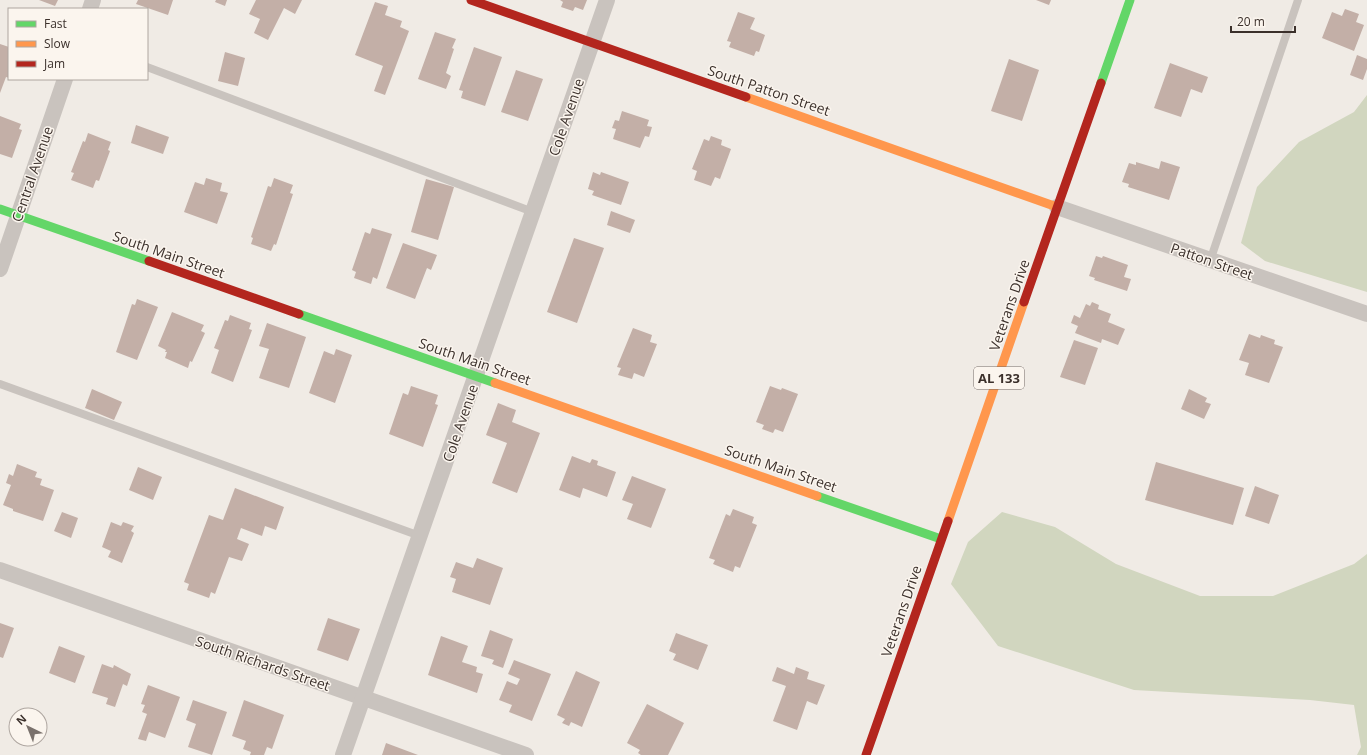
<svg xmlns="http://www.w3.org/2000/svg" width="1367" height="755" font-family="'Open Sans',sans-serif">
<style>
.green{fill:#d1d6bf}
.building{fill:#c3afa7}
.lines{fill:none;stroke-linecap:round;stroke-linejoin:round}
.lane{stroke:#c9c3be;stroke-width:8}
.street{stroke:#c9c3be;stroke-width:16}
.fast{stroke:#63d668;stroke-width:9}
.slow{stroke:#ff974d;stroke-width:9}
.jam{stroke:#b3261e;stroke-width:9}
.labels{text-anchor:middle;dominant-baseline:central;stroke-width:3;stroke-linejoin:round;paint-order:stroke}
.shield{fill:#fbf5ee;stroke:#756b66;stroke-width:1}
.shield-label{font-size:13px;font-weight:bold;fill:#3b302b}
.street-label{font-size:14px;fill:#3b302b;stroke:#fbf5ee}
</style>
<rect width="100%" height="100%" fill="#f0ebe5"/>
<g class="green">
<path d="M1367 95V292L1265 261 1241 243 1257 187 1299 142 1354 112Z"/>
<path d="M1002 512 1055 527 1116 564 1200 596H1273L1354 564 1367 554V755H1357L1361 747 1354 705 1310 700 1134 690 998 646 951 584 968 542Z"/>
</g>
<g class="building">
<path d="M39 0H58L55 6Z"/>
<path d="M138 0H173L168 15 136 4Z"/>
<path d="M216 0H227L225 6 215 2Z"/>
<path d="M256 0H302L295 14 284 8 268 40 254 33 260 19 249 14Z"/>
<path d="M560 0H587L583 10 575 7 573 11 561 7 563 2Z"/>
<path d="M1036 0H1051L1049 5Z"/>
<path d="M375 2 388 6 385 15 402 21 400 27 409 31 385 95 374 91 383 66 355 55Z"/>
<path d="M1345 9 1359 14 1356 22 1364 25 1354 51 1322 38 1332 12 1342 16Z"/>
<path d="M738 12 755 18 750 29 765 35 759 52 756 51 754 56 729 47 731 42 727 41Z"/>
<path d="M435 32 456 39 452 48 454 49 446 73 451 76 446 89 418 79Z"/>
<path d="M0 44 9 47V78L6 77 0 93Z"/>
<path d="M474 47 502 57 485 106 461 98 463 91 459 90Z"/>
<path d="M225 52 245 58 238 86 218 81Z"/>
<path d="M1357 55 1367 59V69L1363 80 1350 75Z"/>
<path d="M1009 59 1039 70 1022 121 991 111Z"/>
<path d="M1170 63 1208 77 1202 93 1191 89 1181 117 1154 108Z"/>
<path d="M516 70 543 79 528 121 501 112Z"/>
<path d="M622 111 649 120 647 126 652 127 649 137 645 136 640 148 613 139 616 129 612 128 615 120 619 121Z"/>
<path d="M0 116 21 124 19 129 22 130 12 158 0 154Z"/>
<path d="M136 125 169 137 163 154 131 143Z"/>
<path d="M88 133 111 142 108 150 110 151 99 181 96 180 93 188 71 180 74 173 71 172 83 141 85 142Z"/>
<path d="M711 136 722 140 721 145 731 149 720 179 715 177 711 186 694 180 697 171 692 169 704 139 709 141Z"/>
<path d="M1161 161 1180 167 1169 200 1128 187 1129 184 1122 182 1129 163 1136 165V162L1159 169Z"/>
<path d="M593 172 600 175 601 172 629 182 621 205 592 195 594 191 588 189Z"/>
<path d="M206 178 222 183 220 191 228 193 217 224 184 212 195 182 204 185Z"/>
<path d="M274 178 293 185 290 193 293 194 276 245 274 244 271 251 251 244 253 238 251 237 268 186 271 187Z"/>
<path d="M426 179 454 187 438 240 411 232Z"/>
<path d="M611 211 635 220 630 233 607 225Z"/>
<path d="M372 228 392 234 377 279 373 277 371 284 354 278 356 272 352 270 365 232 370 234Z"/>
<path d="M574 238 604 248 577 323 547 312Z"/>
<path d="M403 243 437 255 431 270 427 268 415 299 386 288Z"/>
<path d="M1096 256 1102 258 1103 256 1128 265 1124 277 1131 279 1127 291 1094 280 1095 278 1089 276Z"/>
<path d="M137 299 158 307 137 360 116 352 132 304 135 305Z"/>
<path d="M1092 302 1099 305 1098 309 1111 314 1108 322 1125 329 1118 345 1102 339 1101 343 1075 333 1078 326 1071 323 1074 315 1080 318 1086 304 1090 306Z"/>
<path d="M172 312 204 325 201 331 205 333 192 362 190 361 188 368 165 358 167 352H165L166 350 158 346Z"/>
<path d="M230 315 251 323 249 329 252 330 233 382 211 373 219 350 214 348 225 320 228 321Z"/>
<path d="M267 323 306 337 289 388 259 378 269 349 259 346Z"/>
<path d="M633 328 652 335 650 342 657 344 644 377 634 373 632 379 618 375 621 368 617 367Z"/>
<path d="M1249 334 1260 338 1261 335 1275 340 1274 344 1283 347 1269 383 1245 375 1249 363 1239 360Z"/>
<path d="M1074 340 1098 348 1085 385 1060 377Z"/>
<path d="M336 349 352 355 335 403 309 393 324 351 334 355Z"/>
<path d="M411 386 438 395 435 404 438 405 423 447 389 434 403 393 408 395Z"/>
<path d="M770 386 781 390 782 388 798 394 783 432 775 429 773 433 762 429 764 425 756 422Z"/>
<path d="M92 389 122 402 114 420 85 408Z"/>
<path d="M1189 389 1207 398 1205 402 1211 404 1204 419 1181 409Z"/>
<path d="M498 403 516 410 512 422 540 433 517 493 492 483 507 443 486 435Z"/>
<path d="M572 456 590 463 592 459 598 461 597 465 616 472 607 497 583 488 580 498 559 490Z"/>
<path d="M1156 462 1244 488 1233 525 1145 500Z"/>
<path d="M17 464 37 472 35 477 42 479 40 485 54 490 43 521 13 511V509L3 505 11 485 6 483 9 474 13 476Z"/>
<path d="M138 467 162 477 153 500 129 490Z"/>
<path d="M632 476 666 489 651 528 627 519 633 504 622 500Z"/>
<path d="M1255 486 1279 495 1269 524 1245 516Z"/>
<path d="M235 488 284 507 276 530 265 526 262 536 241 528 237 539 249 544 242 561 229 557 215 594 211 592 209 598 187 590 189 584 184 582 209 515 223 520Z"/>
<path d="M733 509 754 517 752 523 757 525 740 568 735 566 733 572 713 564 715 560 709 558 726 514 730 516Z"/>
<path d="M62 512 78 518 71 538 54 531Z"/>
<path d="M111 522 121 526 123 522 134 526 131 531 134 533 122 563 108 557 111 551 102 547Z"/>
<path d="M477 558 503 568 490 605 452 592 456 579 450 577 456 562 473 568Z"/>
<path d="M328 618 360 629 348 661 317 650Z"/>
<path d="M0 623 14 628 3 658 0 657Z"/>
<path d="M490 630 513 639 503 668 492 664 494 660 481 656Z"/>
<path d="M676 633 708 645 698 670 673 660 676 654 669 651Z"/>
<path d="M441 636 468 646 462 662 477 667 476 672 483 674 477 693 428 675Z"/>
<path d="M59 646 85 656 75 683 49 673Z"/>
<path d="M514 660 551 674 532 721 509 712 512 705 499 700 507 681 517 685 520 679 508 674Z"/>
<path d="M102 664 113 668 114 665 131 674 127 686 123 684 115 707 106 704 108 698 92 693Z"/>
<path d="M777 667 794 674 796 667 809 672 807 679 825 685 817 705 807 701 797 730 773 721 786 686 772 681Z"/>
<path d="M576 671 600 682 582 727 571 722 569 726 562 723 565 719 557 715Z"/>
<path d="M148 685 180 697 165 738 149 732 146 741 138 739 147 714 142 712 145 705 141 704Z"/>
<path d="M193 700 227 712 212 755 188 747 196 724 186 720Z"/>
<path d="M244 700 284 715 272 749 267 747 264 755H250L251 752 243 749 246 741 232 736Z"/>
<path d="M647 704 684 723 668 755H641L638 753 640 750 627 743Z"/>
<path d="M386 743 418 755H382Z"/>
</g>
<g class="lines">
<g class="lane">
<path d="M147 67 533 212"/>
<path d="M1210 261 1298 0"/>
<path d="M0 384 420 536"/>
</g>
<g class="street">
<path d="M90 9 93 0"/>
<path d="M1057 207 1367 314"/>
<path d="M0 269 65 79"/>
<path d="M0 570 526 755"/>
<path d="M343 755 607 0"/>
</g>
<g class="fast">
<path d="M1101 83 1130 0"/>
<path d="M0 209 149 261"/>
<path d="M299 314 495 383"/>
<path d="M817 496 941 539"/>
</g>
<g class="slow">
<path d="M746 97 1057 207"/>
<path d="M495 383 817 496"/>
<path d="M948 521 1024 302"/>
</g>
<g class="jam">
<path d="M471 0 746 97"/>
<path d="M149 261 299 314"/>
<path d="M1024 302 1101 83"/>
<path d="M866 755 948 521"/>
</g>
</g>
<g class="labels">
<rect class="shield" x="974" y="367" width="50" height="22" rx="3"/>
<g class="shield-label">
<text x="999" y="378">AL 133</text>
</g>
<g class="street-label">
<text transform="translate(769 90) rotate(19)">South Patton Street</text>
<text transform="translate(566 117) rotate(-71)">Cole Avenue</text>
<text transform="translate(32 174) rotate(-71)">Central Avenue</text>
<text transform="translate(169 254) rotate(19)">South Main Street</text>
<text transform="translate(1212 261) rotate(19)">Patton Street</text>
<text transform="translate(1009 305) rotate(-71)">Veterans Drive</text>
<text transform="translate(475 361) rotate(19)">South Main Street</text>
<text transform="translate(460 423) rotate(-71)">Cole Avenue</text>
<text transform="translate(781 468) rotate(19)">South Main Street</text>
<text transform="translate(901 611) rotate(-71)">Veterans Drive</text>
<text transform="translate(263 663) rotate(19)">South Richards Street</text>
</g>
</g>
<rect x="8" y="8" width="140" height="72" fill="#fbf5ee" stroke="#aea6a0"/>
<rect x="16" y="21" width="20" height="6" fill="#63d668" stroke="#aea6a0"/>
<text x="44" y="28" font-size="12" fill="#3b302b">Fast</text>
<rect x="16" y="41" width="20" height="6" fill="#ff974d" stroke="#aea6a0"/>
<text x="44" y="48" font-size="12" fill="#3b302b">Slow</text>
<rect x="16" y="61" width="20" height="6" fill="#b3261e" stroke="#aea6a0"/>
<text x="44" y="68" font-size="12" fill="#3b302b">Jam</text>
<g transform="translate(28 727) rotate(317)"><circle r="19" fill="#fbf5ee" stroke="#aea6a0"/>
<path d="M0-3L7 15L0 10L-7 15Z" fill="#7a716c"/>
<text y="-6" font-size="11" font-weight="bold" text-anchor="middle" fill="#3b302b">N</text>
</g>
<path d="M1231 26v6h64v-6" fill="none" stroke="#3b302b" stroke-width="2"/>
<text x="1237" y="26" font-size="12" fill="#3b302b" stroke="#fbf5ee" stroke-width="3" paint-order="stroke">20 m</text>
</svg>
